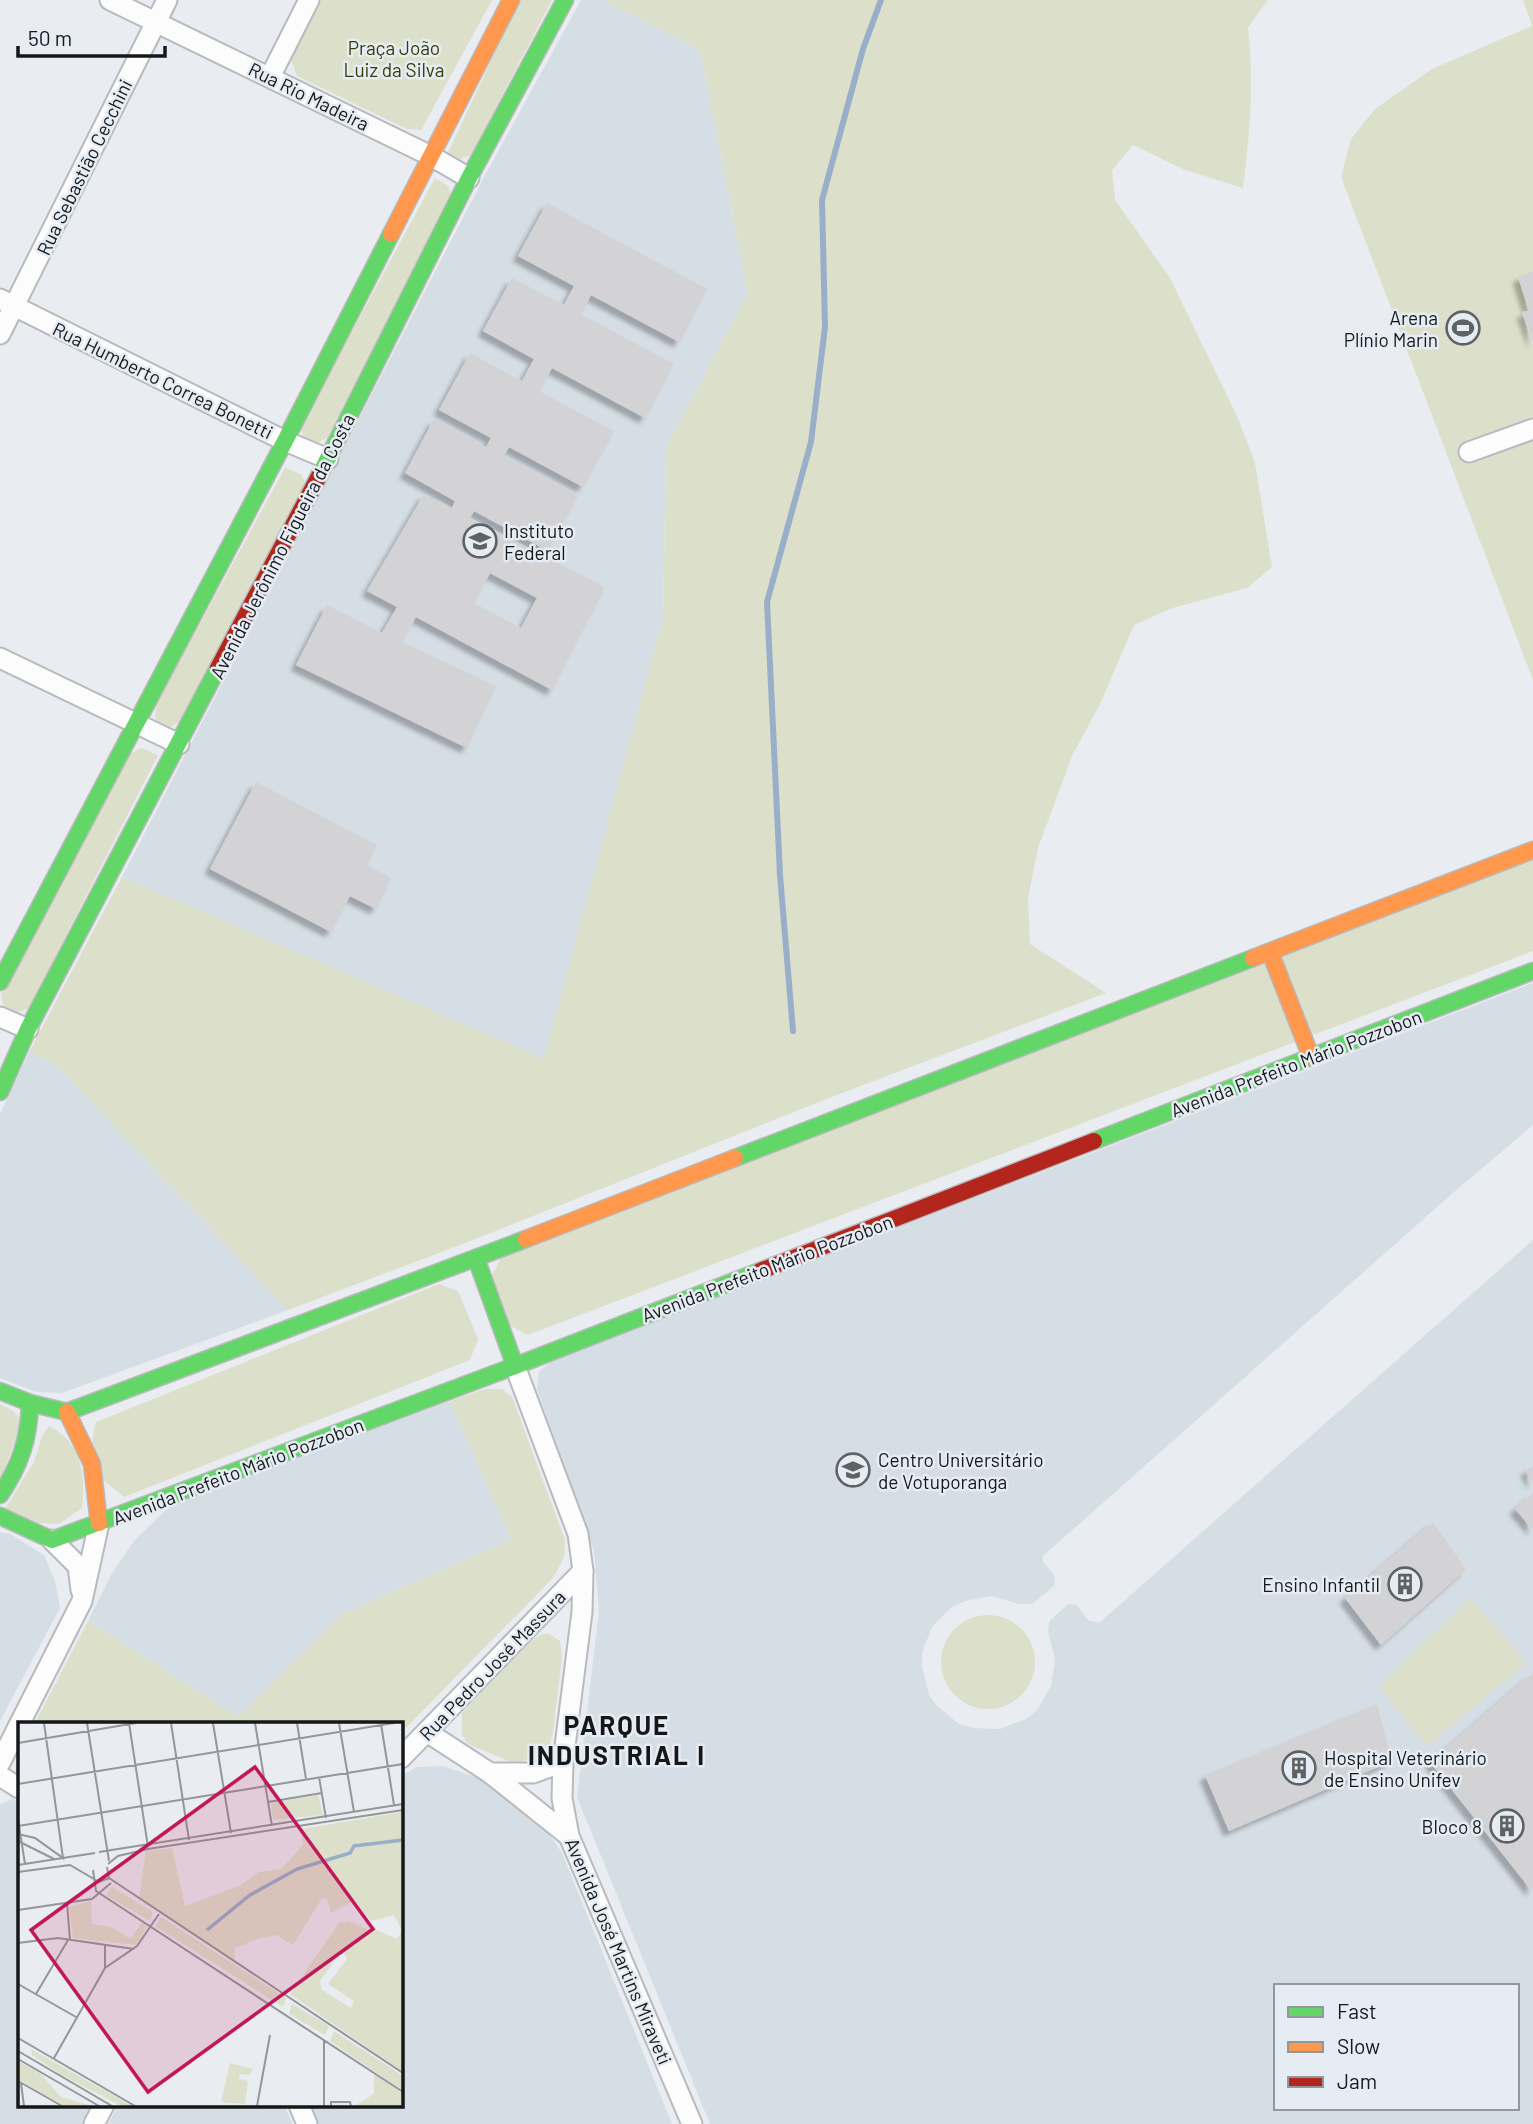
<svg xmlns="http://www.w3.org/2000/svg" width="1533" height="2124" font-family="Barlow,sans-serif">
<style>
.built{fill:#d6dee5;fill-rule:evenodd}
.green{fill:#dce0ca}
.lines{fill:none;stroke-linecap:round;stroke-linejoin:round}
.stream{stroke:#99afc9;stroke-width:6}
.building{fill:#d3d3d6;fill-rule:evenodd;filter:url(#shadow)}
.street-casing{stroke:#b8babd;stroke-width:23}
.fast-casing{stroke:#b8babd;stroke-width:19}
.slow-casing{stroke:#b8babd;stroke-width:19}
.jam-casing{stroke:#b8babd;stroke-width:19}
.street{stroke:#fcfcfd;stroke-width:19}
.fast{stroke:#63d668;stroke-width:16}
.slow{stroke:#ff974d;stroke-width:16}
.jam{stroke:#b3261e;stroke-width:16}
.labels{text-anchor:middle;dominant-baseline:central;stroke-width:5;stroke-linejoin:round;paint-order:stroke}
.park-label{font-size:19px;fill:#373b03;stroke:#e6ecf3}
.street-label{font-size:19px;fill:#151719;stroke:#e6ecf3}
.poi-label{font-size:19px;fill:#151719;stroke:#e6ecf3;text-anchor:end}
.district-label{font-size:26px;font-weight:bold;letter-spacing:2px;fill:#151719;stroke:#e6ecf3}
.inset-river{fill:none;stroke:#99afc9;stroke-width:3.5}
.inset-road{fill:none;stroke:#94979a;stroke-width:2}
.view{fill:#c2185b;fill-opacity:0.15;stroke:#c2185b;stroke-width:3.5}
.inset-edge{fill:none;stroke:#151719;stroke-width:3.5}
</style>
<defs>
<filter id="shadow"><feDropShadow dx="-5.5" dy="5.5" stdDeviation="2" flood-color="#0004"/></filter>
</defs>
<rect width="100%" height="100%" fill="#e9ecf0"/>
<g class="built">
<path d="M581 0H604L700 50 748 293 666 448 663 618 544 1060 122 877 482 181Z"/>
<path d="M1533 983V1125L1454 1192 1043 1556V1562L1055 1576 1054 1586 1032 1604H1019L992 1596 965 1601 952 1607 932 1627 922 1653V1667L929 1695 937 1706 959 1724 973 1728 1000 1729 1026 1719 1037 1710 1051 1686 1055 1659 1048 1632 1049 1622 1068 1604 1077 1605 1088 1620 1099 1623 1533 1240V2124H710L577 1797 599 1611 594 1551 537 1389 539 1372 550 1362ZM1276 1986H1517V2108H1276Z"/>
<path d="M29 1052 57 1066 288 1310 62 1393 36 1392 0 1378V1114Z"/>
<path d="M450 1401 511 1540 342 1614 238 1717 88 1621 112 1573 134 1541 174 1502Z"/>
<path d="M0 1532 10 1534 44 1555 55 1581 60 1608 0 1721Z"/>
<path d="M442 1766 485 1780 526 1811 546 1830 562 1853 672 2124H318L310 2105H401V1776L417 1767Z"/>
<path d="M13 1799 19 1803V2105H94L84 2124H0V1804Z"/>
<path d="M118 2105H284L293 2124H108Z"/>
</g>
<g class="green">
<path d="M321 0H492L421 130 407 129 297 76 291 59Z"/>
<path d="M519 0H552L471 155 460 159 448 153Z"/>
<path d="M604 0H1268L1248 27C1254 85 1250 131 1243 188L1185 170 1133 145 1112 170 1115 200 1170 278 1237 416 1255 463 1272 567 1247 588 1172 608 1134 625 1100 704 1072 756 1038 848 1028 898 1030 944 1106 993 829 1098 468 1242 288 1310 57 1066 29 1052 122 877 544 1059 663 618 666 448 748 293 700 50Z"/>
<path d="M1523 0H1533V271L1518 277 1529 311 1522 313 1533 344V680L1341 177 1351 139 1375 109 1432 69 1532 26Z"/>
<path d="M435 178 448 186 452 198 327 438 316 443 303 438 301 426Z"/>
<path d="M285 468 301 474 306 485 182 720 169 728 155 719 156 704Z"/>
<path d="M141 748 158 755 29 1008 17 1013 4 1007 1 994 129 754Z"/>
<path d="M1533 859V951L528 1335 507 1324 491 1278 502 1256Z"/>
<path d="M439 1284 458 1291 478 1339 470 1360 124 1497 102 1479 92 1440 96 1422Z"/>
<path d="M485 1389H502L512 1397 565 1540 564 1558 553 1578 401 1733V1723H35L88 1621 238 1717 342 1614 511 1540 450 1401Z"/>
<path d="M0 1404 13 1411 22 1421 0 1481Z"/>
<path d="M49 1426C82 1442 86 1476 82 1508L59 1524 39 1523 5 1509 34 1462 42 1436Z"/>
<path d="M1470 1598 1526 1663 1427 1746 1379 1686Z"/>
<circle cx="988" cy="1662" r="47"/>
<path d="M542 1634H549L560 1641 562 1657 553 1732 550 1744 538 1757 513 1763 468 1744 462 1734V1713L529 1642Z"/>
</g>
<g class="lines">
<path class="stream" d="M793 1031 780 875 767 602 811 442 825 327 822 200 863 49 881 0"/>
</g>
<g class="building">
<path d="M547 203 707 289 679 342 591 295 581 314 674 364 645 418 552 368 539 391 614 431 583 487 509 447 504 456 578 496 548 551 474 511 470 518 605 587 552 690 416 617 402 642 496 686 467 748 296 665 327 605 382 633 397 607 367 591 424 494 452 508 455 501 405 473 434 419 486 447 491 438 439 410 470 353 522 381 534 359 483 331 512 278 564 305 574 286 518 256ZM490 573 537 598 521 628 474 603Z"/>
<path d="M1533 271V343L1522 312 1529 311 1518 277Z"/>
<path d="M256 782 377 845 367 865 391 878 376 909 350 896 331 932 210 869Z"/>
<path d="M1533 1465V1484L1526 1471Z"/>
<path d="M1533 1493V1530L1515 1509Z"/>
<path d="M1433 1522 1466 1569 1381 1645 1345 1598Z"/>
<path d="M1533 1673V1889L1531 1890 1430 1762Z"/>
<path d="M1377 1704 1392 1761 1229 1831 1205 1775Z"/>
</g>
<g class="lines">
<defs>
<g id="street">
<path d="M110 0 431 156 469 178"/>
<path d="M270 77 309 0"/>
<path d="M0 299 285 441 328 459"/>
<path d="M0 334 167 0"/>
<path d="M1469 452 1533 429"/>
<path d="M0 658 179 744"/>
<path d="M0 1017 28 1029"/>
<path d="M515 1366 578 1534 583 1571 582 1612 563 1762 562 1798 569 1836 692 2124"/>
<path d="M52 1540 78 1566 81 1590"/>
<path d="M20 1723 82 1601 99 1523"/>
<path d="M427 1732 490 1773 569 1836"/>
<path d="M401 1758 583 1571"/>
<path d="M0 1763 19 1725"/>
<path d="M490 1773H533L563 1762"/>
<path d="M0 1776 19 1788"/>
<path d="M299 2105 307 2124"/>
<path d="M94 2124 104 2105"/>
</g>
<g id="fast">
<path d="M319 476 469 178 565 0"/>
<path d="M0 982 285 441 391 234"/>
<path d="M0 1092 28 1029 218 668"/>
<path d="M1094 1141 1533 971"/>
<path d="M735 1158 1253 958"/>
<path d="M476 1258 515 1366"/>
<path d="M0 1391 30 1403 67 1412 526 1239"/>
<path d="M0 1495C20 1466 29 1439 30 1403"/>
<path d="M0 1516 52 1540 515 1366 760 1271"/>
</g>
<g id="slow">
<path d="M391 234 511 0"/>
<path d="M1270 952 1311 1057"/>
<path d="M1253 958 1533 850"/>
<path d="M526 1239 735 1158"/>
<path d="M67 1412 92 1464 99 1523"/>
</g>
<g id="jam">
<path d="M218 668 319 476"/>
<path d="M760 1271 1094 1141"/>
</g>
</defs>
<use href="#street" class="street-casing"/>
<use href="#fast" class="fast-casing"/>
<use href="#slow" class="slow-casing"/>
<use href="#jam" class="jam-casing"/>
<use href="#street" class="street"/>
<use href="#fast" class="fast"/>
<use href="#slow" class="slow"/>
<use href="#jam" class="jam"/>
</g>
<defs>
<symbol id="stadium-ring" viewBox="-11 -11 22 22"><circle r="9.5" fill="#e6ecf3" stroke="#5f6264" stroke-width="1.5"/><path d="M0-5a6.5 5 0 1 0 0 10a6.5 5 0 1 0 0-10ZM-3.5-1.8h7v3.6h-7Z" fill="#5f6264"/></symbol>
<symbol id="university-ring" viewBox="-11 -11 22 22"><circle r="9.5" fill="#e6ecf3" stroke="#5f6264" stroke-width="1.5"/><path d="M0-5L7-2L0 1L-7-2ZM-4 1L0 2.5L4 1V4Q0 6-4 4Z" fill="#5f6264"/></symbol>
<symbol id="building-ring" viewBox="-11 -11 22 22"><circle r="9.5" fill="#e6ecf3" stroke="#5f6264" stroke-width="1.5"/><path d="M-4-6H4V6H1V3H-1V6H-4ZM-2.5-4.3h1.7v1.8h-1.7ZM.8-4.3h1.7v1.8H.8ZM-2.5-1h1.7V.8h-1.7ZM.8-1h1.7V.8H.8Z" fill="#5f6264"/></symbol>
</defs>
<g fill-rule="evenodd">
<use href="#stadium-ring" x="1444" y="309" width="38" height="38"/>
<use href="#university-ring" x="461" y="522" width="38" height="38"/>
<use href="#university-ring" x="834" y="1451" width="38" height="38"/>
<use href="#building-ring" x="1386" y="1565" width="38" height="38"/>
<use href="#building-ring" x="1280" y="1749" width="38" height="38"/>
<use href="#building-ring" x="1488" y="1807" width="38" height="38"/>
</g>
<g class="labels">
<g class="park-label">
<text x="394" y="47">Praça João<tspan x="394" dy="22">Luiz da Silva</tspan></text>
</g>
<g class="street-label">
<text transform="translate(309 96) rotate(26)">Rua Rio Madeira</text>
<text transform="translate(84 167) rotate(-64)">Rua Sebastião Cecchini</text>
<text transform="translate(163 380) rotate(26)">Rua Humberto Correa Bonetti</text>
<text transform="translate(282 546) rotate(-63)">Avenida Jerônimo Figueira da Costa</text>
<text transform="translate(1296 1063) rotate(-21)">Avenida Prefeito Mário Pozzobon</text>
<text transform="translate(767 1268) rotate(-21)">Avenida Prefeito Mário Pozzobon</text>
<text transform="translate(238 1471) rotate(-21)">Avenida Prefeito Mário Pozzobon</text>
<text transform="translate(492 1665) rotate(-46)">Rua Pedro José Massura</text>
<text transform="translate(619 1951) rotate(67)">Avenida José Martins Miraveti</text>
</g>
<g class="poi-label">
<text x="1438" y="317">Arena<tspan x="1438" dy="22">Plínio Marin</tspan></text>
<text x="504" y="530" text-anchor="start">Instituto<tspan x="504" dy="22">Federal</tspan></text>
<text x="878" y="1459" text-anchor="start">Centro Universitário<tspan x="878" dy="22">de Votuporanga</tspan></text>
<text x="1380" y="1584">Ensino Infantil</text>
<text x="1324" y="1757" text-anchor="start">Hospital Veterinário<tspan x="1324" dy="22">de Ensino Unifev</tspan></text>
<text x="1482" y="1826">Bloco 8</text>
</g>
<g class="district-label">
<text x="617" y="1724">PARQUE<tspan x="617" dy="30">INDUSTRIAL I</tspan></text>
</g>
</g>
<g transform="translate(18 1722)">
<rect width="385" height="385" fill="#e9ecf0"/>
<path d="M300 73 305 93 255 98 253 81ZM385 90V350L272 272 321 201 331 199 352 209 354 206 379 217 384 209 376 193 353 199 336 179 313 191 309 176H304L275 223 258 213 239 217 217 226V238L121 176 128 129 154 126 167 184 223 163 241 150 263 147 285 123 283 107ZM325 227 329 237 310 262 336 279 333 286 304 268 302 259ZM94 165 135 190 132 199 88 173ZM73 179 74 202 93 205 113 217 124 200 129 205 118 223 55 216 51 185ZM143 195 268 276 265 285 137 204ZM274 282 311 304 307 313 271 292ZM316 309 385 354V369L312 319ZM13 327 114 384H103L42 352 14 333ZM0 339 23 352 43 375 74 384H47L0 357ZM212 341 235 347 232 353 222 352 221 357 230 359 227 382 203 380ZM356 352 385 372V384H336L356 372Z" fill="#dce0ca" fill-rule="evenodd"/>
<path class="inset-river" d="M189 208 232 173 279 147 332 131 336 124 385 118"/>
<path class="inset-road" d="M69 1 91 139M111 1 130 125M153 1 171 118M195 1 213 111M237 1 254 104M279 1 288 57M321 1 336 90M363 2 376 83M0 21 118 1M301 55 308 96M0 62 376 1M250 80 304 71M0 97 7 142M0 104 385 42M0 112 17 116 45 136 26 1M0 119 36 137M81 130 385 82M90 142 100 134 130 127 385 88M0 143 77 131M75 148 78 169 385 370M0 150 52 143 81 160 91 156 89 145M91 156 385 351M49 181 52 218M0 188 74 177 93 161M0 221 40 216 116 227M87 223V246M0 262 58 295M18 272 50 218M0 316 117 384M0 329 94 384M36 336 87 246 119 224 141 192M0 337 81 384M0 359 44 384M3 361 6 384M239 384 252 313M306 384V318M313 384V380H332L333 384"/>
<path class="view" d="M237 45 355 207 130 370 13 208Z"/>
<rect width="385" height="385" class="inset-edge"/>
</g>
<rect x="1274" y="1984" width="245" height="126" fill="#e6ecf3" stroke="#92979c" stroke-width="2"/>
<rect x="1288" y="2007" width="35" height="10" fill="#63d668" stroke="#92979c" stroke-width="2"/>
<text x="1337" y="2019" font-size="21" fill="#151719">Fast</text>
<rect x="1288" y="2042" width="35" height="10" fill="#ff974d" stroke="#92979c" stroke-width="2"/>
<text x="1337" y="2054" font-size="21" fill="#151719">Slow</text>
<rect x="1288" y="2077" width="35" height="10" fill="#b3261e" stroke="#92979c" stroke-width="2"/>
<text x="1337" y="2089" font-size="21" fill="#151719">Jam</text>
<path d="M18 46v10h147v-10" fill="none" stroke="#151719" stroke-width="3.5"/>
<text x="28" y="46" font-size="21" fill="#151719" stroke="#e6ecf3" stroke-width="5" paint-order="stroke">50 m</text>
</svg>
